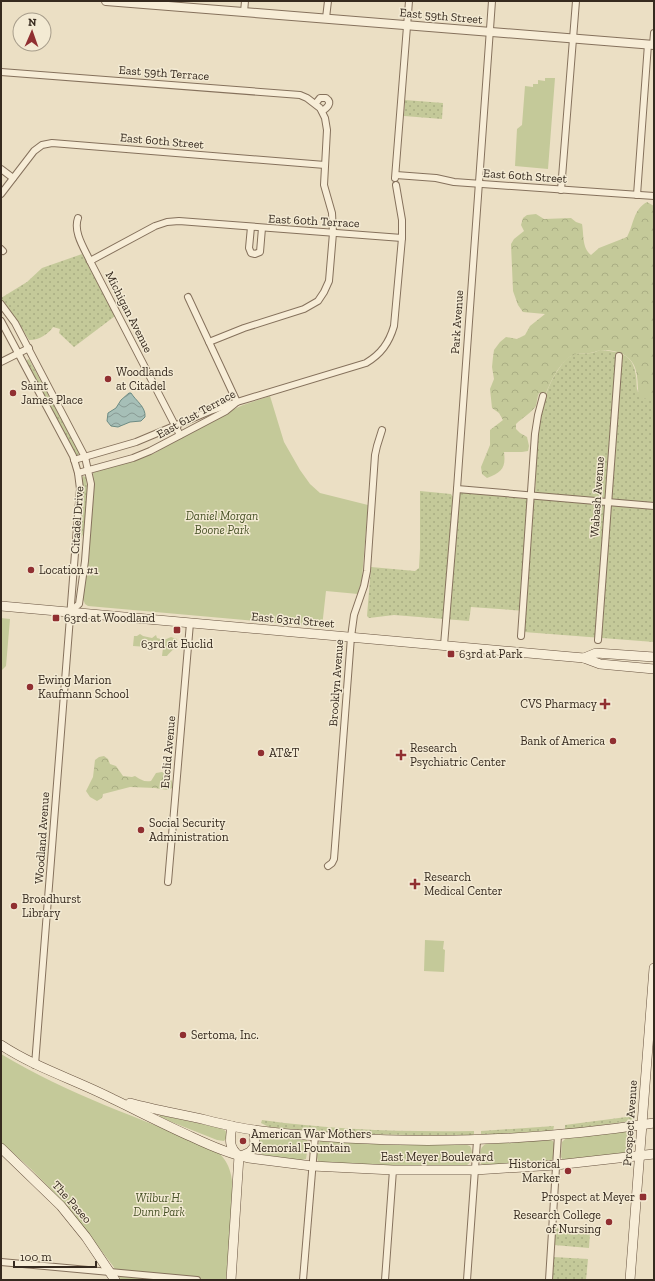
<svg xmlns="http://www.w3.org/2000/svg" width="655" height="1281" font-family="'Zilla Slab',serif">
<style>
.grass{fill:url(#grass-dots)}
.forest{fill:url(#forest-crowns)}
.green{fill:#c4c999}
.water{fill:url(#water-waves);stroke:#6d8c84}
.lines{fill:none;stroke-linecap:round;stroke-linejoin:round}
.minor-casing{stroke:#85715c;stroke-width:8}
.tertiary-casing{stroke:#85715c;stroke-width:10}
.secondary-casing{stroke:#67523f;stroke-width:10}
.minor{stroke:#f7edd7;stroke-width:6}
.tertiary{stroke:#f7edd7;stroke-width:8}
.secondary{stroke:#f7edd7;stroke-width:9}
.poi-dot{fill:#902f31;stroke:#f3ead3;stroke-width:1.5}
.labels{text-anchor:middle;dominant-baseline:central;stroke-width:3;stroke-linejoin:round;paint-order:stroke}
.street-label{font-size:12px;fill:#362a1f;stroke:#f3ead3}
.poi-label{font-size:12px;fill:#362a1f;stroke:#f3ead3;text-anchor:start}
.park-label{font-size:12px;font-style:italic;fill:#475126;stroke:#f3ead3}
</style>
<defs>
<pattern id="grass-dots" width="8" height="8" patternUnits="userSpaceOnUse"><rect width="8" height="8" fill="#c4c999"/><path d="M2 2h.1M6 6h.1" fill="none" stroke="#a9ad83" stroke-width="1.8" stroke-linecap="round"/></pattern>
<pattern id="forest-crowns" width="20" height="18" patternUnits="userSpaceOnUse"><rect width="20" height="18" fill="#c4c999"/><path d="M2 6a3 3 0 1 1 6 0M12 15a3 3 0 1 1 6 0" fill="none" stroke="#a9ad83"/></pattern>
<pattern id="water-waves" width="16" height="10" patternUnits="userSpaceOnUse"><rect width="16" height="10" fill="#a6bfb7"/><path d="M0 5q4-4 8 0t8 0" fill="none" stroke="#889b94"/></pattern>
</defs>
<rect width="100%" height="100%" fill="#ebdfc4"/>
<g class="grass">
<path d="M405 100 443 103 442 119 404 116Z"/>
<path d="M82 254 115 316 74 347 59 333 60 329 53 327C49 334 37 341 29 340L14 316 1 301V298L27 282 42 268Z"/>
<path d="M600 350C620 352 633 353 636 376 637 381 636 388 638 392 639 394 642 397 644 399H654V642L524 632 526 611 471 607 469 621 394 615 369 618 367 616 371 567 415 571 419 568 420 549V491L451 494 452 496 458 497 459 494 462 492 535 500C537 458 534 401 560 367 563 363 566 358 571 356 577 352 585 354 592 353 595 352 598 351 600 350Z"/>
<path d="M29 359 79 452 78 456 75 455 27 363V360Z"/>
<path d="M83 476 86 477 87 489 84 532 81 538 80 537 83 488 82 479Z"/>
<path d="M634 1116V1120L631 1121 565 1130V1125Z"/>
<path d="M262 1120C333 1130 403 1132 474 1131V1134L472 1135C404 1136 336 1134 269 1127L261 1123Z"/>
<path d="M554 1126 553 1131 484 1135 481 1134V1131Z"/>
<path d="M555 1228 590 1231 589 1248 554 1245Z"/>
<path d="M553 1257 588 1259 586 1280H551Z"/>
</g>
<g class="forest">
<path d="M647 202 654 206V399H644L639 398C637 387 639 371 632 362 625 352 613 350 602 350 598 350 594 353 590 353 581 353 574 353 567 359 557 368 551 381 546 393H539C537 397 537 402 536 406 531 413 522 418 516 424V429L520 433 527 437 529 446 528 451 522 452H504C506 468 502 472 487 478L482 474 481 467 490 445V430L503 420 499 413 492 408 490 389 494 379 492 367 493 357 494 350 500 342 506 337 517 339 525 335 530 326 545 314 523 312 518 305 513 291 511 244 514 239 524 231 521 225 523 218 527 215 536 214 544 219 571 218 576 222 582 224C584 235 582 248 591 255L599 248 627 237C634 224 633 210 647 202Z"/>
<path d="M104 756 108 759 110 764 116 766 123 776 132 777 135 776C141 780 144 782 151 781L156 773 162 772C169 776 174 780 172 788L168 790 155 788 130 787 103 794 102 798 97 801 90 797 86 791 93 777 95 760 99 757Z"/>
</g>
<g class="green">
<path d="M545 78H555L548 169 515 166 517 129 522 125 525 86 533 87V84H538V80L545 81Z"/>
<path d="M270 396 284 442 300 470 310 484 320 493 368 505 362 578 358 594 326 591 322 627 88 606 85 604 83 599 89 549 94 491 93 473 96 471 155 453 175 440 232 410 243 405Z"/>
<path d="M1 618 10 619 6 666 1 671Z"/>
<path d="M140 634 143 636 152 638 156 635 157 638 164 640 171 637 177 639C180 647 171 650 167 656H162L163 648 133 646 134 636H137Z"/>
<path d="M425 940 444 941 443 949 445 950 444 972 424 971Z"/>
<path d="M1 1054C67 1094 142 1119 213 1148 229 1160 232 1172 233 1192L226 1280H121L113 1266 68 1207 31 1169 1 1142Z"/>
<path d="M160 1115 220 1128C225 1130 227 1131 227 1137L224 1141 217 1140 159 1117Z"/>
<path d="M632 1131 634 1133V1147L630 1152 563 1160 561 1157 562 1142 566 1138Z"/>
<path d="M265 1135 307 1140 308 1146 306 1159 301 1160 263 1155C257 1151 258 1144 261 1138Z"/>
<path d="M550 1140 553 1141C556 1146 555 1157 551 1161L485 1165 481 1164C479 1157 479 1147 486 1144Z"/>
<path d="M320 1141 396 1145H467L470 1146C474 1153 472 1165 464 1166H410L322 1162 318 1161C316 1155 316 1146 320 1141Z"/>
</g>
<path class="water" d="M129 393H131C136 401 146 407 145 417L141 421 130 422 118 427 111 426 107 421 108 413 116 408 121 400Z"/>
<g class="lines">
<defs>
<g id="minor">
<path d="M244 12 245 1"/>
<path d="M326 18 328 1"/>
<path d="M653 45 654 33"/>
<path d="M1 72 300 95 307 98 320 108 325 118 327 130 324 185 332 213 333 233 329 281 324 292 318 301 304 309 244 328 209 342"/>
<path d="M316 103 320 98H326C333 103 327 108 322 111"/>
<path d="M1 169 13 178"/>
<path d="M396 175 436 178 454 182 654 196"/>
<path d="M395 178 409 1"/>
<path d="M561 190 576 1"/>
<path d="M1 194 34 151 42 145 52 143 325 165"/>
<path d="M637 195 648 44"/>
<path d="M78 218C73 232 84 248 90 261L180 435"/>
<path d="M251 227 249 248 251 253 255 254 260 252 262 228"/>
<path d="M1 249 3 251"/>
<path d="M90 261 155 226 167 222 179 221 402 238"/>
<path d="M188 297 237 402"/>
<path d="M1 304 15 323 85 457 91 484 85 561 79 604 70 612"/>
<path d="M1 321 73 456 78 473 80 489 35 1065"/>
<path d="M1 362 29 348"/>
<path d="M74 460 136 442 210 411 234 403"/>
<path d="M78 473 133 458 150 451 226 411 237 402 366 363C381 354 389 343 394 326L402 238V220L396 185"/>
<path d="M457 489 654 506"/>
<path d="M521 636 535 434 538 415 543 396"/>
<path d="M598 640 619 356"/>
<path d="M444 645 457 489 492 1"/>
<path d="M328 866 332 863 334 859 351 637 354 615 364 586 367 571 375 455 377 446 382 430"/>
<path d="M168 882 190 623"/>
<path d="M1 1262 197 1280"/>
<path d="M303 1280 315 1136"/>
<path d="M385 1280 393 1170"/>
<path d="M467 1280 477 1141"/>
<path d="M549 1280 558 1135"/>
</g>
<path id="tertiary" d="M106 1 654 45"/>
<g id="secondary">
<path d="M1 606 584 658 600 664 654 669"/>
<path d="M584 658 596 653 654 657"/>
<path d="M1 1045C36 1068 76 1080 113 1099 140 1112 165 1125 192 1137 211 1146 229 1154 249 1158L312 1166 393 1170H475L556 1165 654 1154"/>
<path d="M130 1103C155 1110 181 1114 206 1120 222 1124 238 1128 254 1130 283 1134 314 1136 344 1138 449 1144 550 1139 654 1123"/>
<path d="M232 1126C230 1139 228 1147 239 1156"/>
<path d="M1 1148 61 1206 86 1237 115 1280"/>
<path d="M241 1156 250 1152 255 1146 254 1130"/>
<path d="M231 1280 239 1156"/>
<path d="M630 1280 654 968"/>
</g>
</defs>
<use href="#minor" class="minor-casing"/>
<use href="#tertiary" class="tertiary-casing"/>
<use href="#secondary" class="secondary-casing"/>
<use href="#minor" class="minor"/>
<use href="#tertiary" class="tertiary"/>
<use href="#secondary" class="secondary"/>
</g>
<g class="poi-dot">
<circle cx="108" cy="379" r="4"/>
<circle cx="13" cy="393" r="4"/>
<circle cx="31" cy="570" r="4"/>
<rect x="52" y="614" width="8" height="8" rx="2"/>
<rect x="173" y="626" width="8" height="8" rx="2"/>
<rect x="447" y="650" width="8" height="8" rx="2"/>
<circle cx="30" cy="687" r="4"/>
<path d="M603 698h4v4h4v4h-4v4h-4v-4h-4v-4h4z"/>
<circle cx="613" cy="741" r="4"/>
<circle cx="261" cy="753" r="4"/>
<path d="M399 749h4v4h4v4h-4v4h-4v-4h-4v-4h4z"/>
<circle cx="141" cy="830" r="4"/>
<path d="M413 878h4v4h4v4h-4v4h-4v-4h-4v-4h4z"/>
<circle cx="14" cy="906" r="4"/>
<circle cx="183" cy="1035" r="4"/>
<circle cx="243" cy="1141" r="4"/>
<circle cx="568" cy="1171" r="4"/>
<rect x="639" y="1193" width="8" height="8" rx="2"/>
<circle cx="609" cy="1222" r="4"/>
</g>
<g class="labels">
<g class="street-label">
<text transform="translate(441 16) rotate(5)">East 59th Street</text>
<text transform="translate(164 73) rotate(4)">East 59th Terrace</text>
<text transform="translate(162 141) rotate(5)">East 60th Street</text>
<text transform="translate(525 176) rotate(4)">East 60th Street</text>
<text transform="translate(314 221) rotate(3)">East 60th Terrace</text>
<text transform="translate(129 312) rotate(63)">Michigan Avenue</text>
<text transform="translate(457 322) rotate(-86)">Park Avenue</text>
<text transform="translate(196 414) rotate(-29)">East 61st Terrace</text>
<text transform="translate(597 497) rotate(-86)">Wabash Avenue</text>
<text transform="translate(77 520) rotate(-86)">Citadel Drive</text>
<text transform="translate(293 620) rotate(5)">East 63rd Street</text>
<text transform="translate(336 683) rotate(-86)">Brooklyn Avenue</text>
<text transform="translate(168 752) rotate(-85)">Euclid Avenue</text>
<text transform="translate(42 838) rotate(-86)">Woodland Avenue</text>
<text transform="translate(630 1123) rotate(-86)">Prospect Avenue</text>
<text x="437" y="1157">East Meyer Boulevard</text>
<text transform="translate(72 1202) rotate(48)">The Paseo</text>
</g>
<g class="poi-label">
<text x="116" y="372">Woodlands<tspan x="116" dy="14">at Citadel</tspan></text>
<text x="21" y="386">Saint<tspan x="21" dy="14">James Place</tspan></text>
<text x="39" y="570">Location #1</text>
<text x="64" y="618">63rd at Woodland</text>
<text x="177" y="644" text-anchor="middle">63rd at Euclid</text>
<text x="459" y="654">63rd at Park</text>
<text x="38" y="680">Ewing Marion<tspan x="38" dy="14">Kaufmann School</tspan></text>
<text x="597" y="704" text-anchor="end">CVS Pharmacy</text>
<text x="605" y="741" text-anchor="end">Bank of America</text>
<text x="410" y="748">Research<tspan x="410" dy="14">Psychiatric Center</tspan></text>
<text x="269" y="753">AT&amp;T</text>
<text x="149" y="823">Social Security<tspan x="149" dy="14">Administration</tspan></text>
<text x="424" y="877">Research<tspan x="424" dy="14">Medical Center</tspan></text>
<text x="22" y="899">Broadhurst<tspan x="22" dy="14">Library</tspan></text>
<text x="191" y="1035">Sertoma, Inc.</text>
<text x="251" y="1134">American War Mothers<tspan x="251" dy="14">Memorial Fountain</tspan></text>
<text x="560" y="1164" text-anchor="end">Historical<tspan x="560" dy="14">Marker</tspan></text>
<text x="635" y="1197" text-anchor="end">Prospect at Meyer</text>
<text x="601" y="1215" text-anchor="end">Research College<tspan x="601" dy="14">of Nursing</tspan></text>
</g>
<g class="park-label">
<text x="222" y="516">Daniel Morgan<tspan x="222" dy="14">Boone Park</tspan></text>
<text x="159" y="1198">Wilbur H.<tspan x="159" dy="14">Dunn Park</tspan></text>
</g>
</g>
<rect width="655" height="1281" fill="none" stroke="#362a1f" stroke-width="4"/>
<g transform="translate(32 32) rotate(2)"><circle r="19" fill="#f3ead3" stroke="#a79d8b"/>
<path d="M0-3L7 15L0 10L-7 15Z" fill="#902f31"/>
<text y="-6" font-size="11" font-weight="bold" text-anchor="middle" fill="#362a1f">N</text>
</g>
<path d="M14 1261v6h82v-6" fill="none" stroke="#362a1f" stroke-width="2"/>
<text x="20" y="1261" font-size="12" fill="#362a1f" stroke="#f3ead3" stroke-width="3" paint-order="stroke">100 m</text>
</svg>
